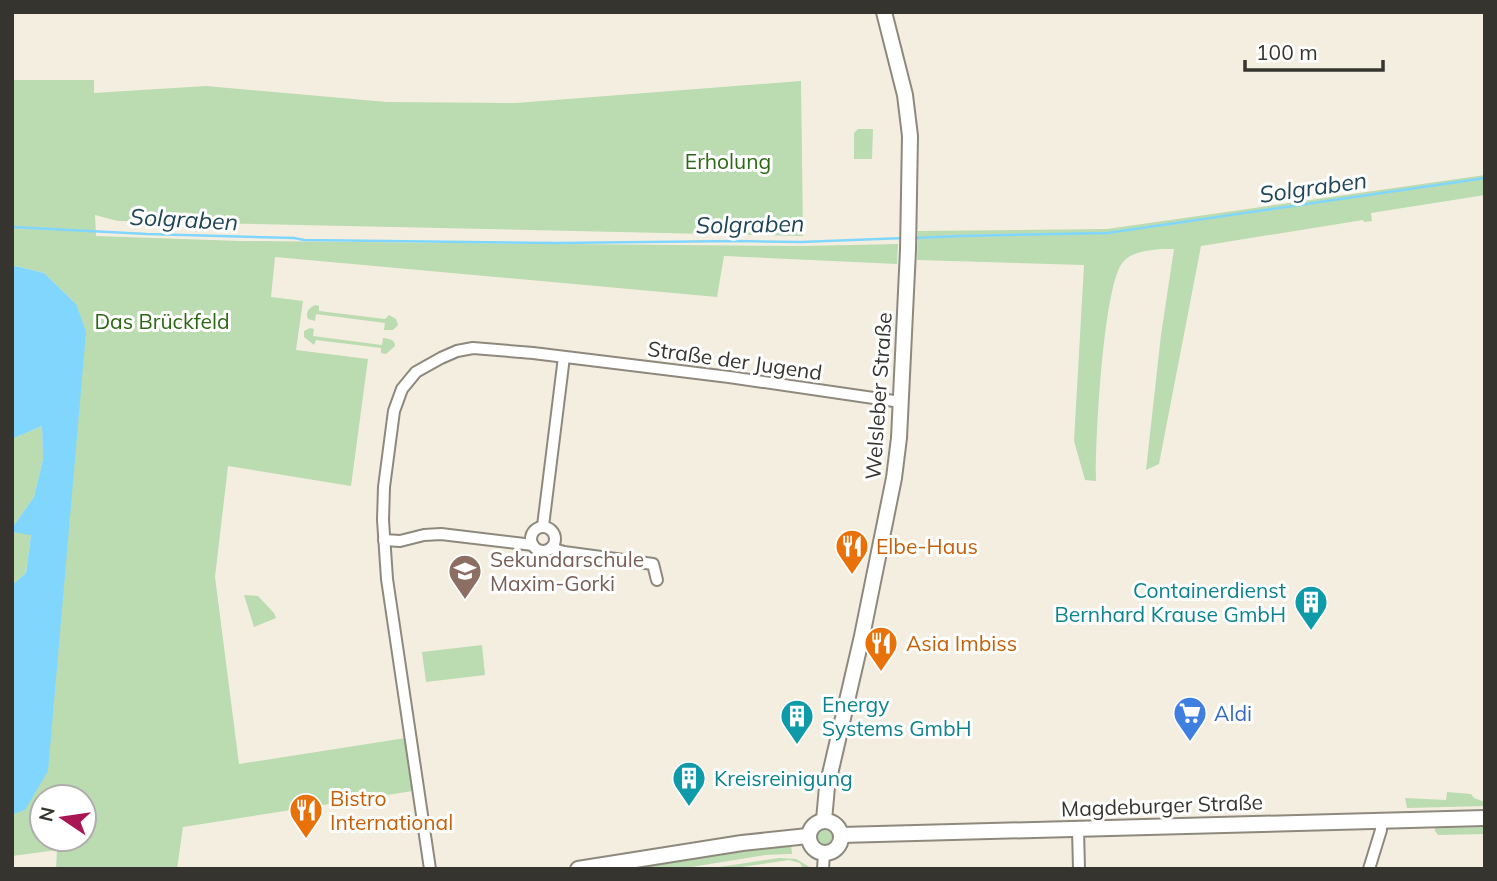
<svg xmlns="http://www.w3.org/2000/svg" width="1497" height="881" font-family="Mulish,sans-serif">
<style>
.green{fill:#bbdbb1;fill-rule:evenodd}
.water{fill:#81d6fe}
.lines{fill:none;stroke-linecap:round;stroke-linejoin:round}
.stream{stroke:#81d6fe;stroke-width:2.5}
.street-casing{stroke:#8e897d;stroke-width:14}
.secondary-casing{stroke:#8e897d;stroke-width:18}
.street{stroke:#fff;stroke-width:10}
.secondary{stroke:#fff;stroke-width:14}
.labels{text-anchor:middle;dominant-baseline:central;stroke-width:6;stroke-linejoin:round;paint-order:stroke}
.park-label{font-size:21px;fill:#2d6815;stroke:#fff}
.street-label{font-size:21px;fill:#36342f;stroke:#fff}
.food-label{font-size:21px;fill:#c56008;stroke:#fff;text-anchor:start}
.education-label{font-size:21px;fill:#785e54;stroke:#fff;text-anchor:start}
.culture-label{font-size:21px;fill:#0d838f;stroke:#fff;text-anchor:start}
.shop-label{font-size:21px;fill:#366cbe;stroke:#fff;text-anchor:start}
.water-label{font-size:23px;font-style:italic;fill:#214658;stroke:#fff}
</style>
<rect width="100%" height="100%" fill="#f4eee1"/>
<g class="green">
<path d="M12 80H94V93L206 86 387 102 516 103 801 81 803 236 118 221 95 215 96 236 240 241 803 246 898 244 897 264 724 256 717 297 275 257 271 297 303 301 296 350 368 359 351 486 228 466 215 577 239 764 412 737 419 790 183 827 177 869H56L57 850 12 856V815L25 810 76 304 44 273 16 266 12 267ZM42 797H84V839H42Z"/>
<path d="M858 129H873L872 159H854V133Z"/>
<path d="M1485 175V195L1371 213 1372 221 1364 222 1363 220 1201 246 1159 464 1146 470 1161 335 1174 249C1159 249 1134 249 1123 262 1103 284 1095 445 1096 481L1085 480 1074 441 1084 265 917 260 918 231 1107 229Z"/>
<path d="M315 305 319 306V311L385 319 389 315 396 319 398 325 393 330H384L385 323 316 314 315 321 308 319C305 312 309 308 315 305Z"/>
<path d="M310 328 314 329 313 336 382 345 383 338C389 339 395 339 395 346L386 354 381 353V348L316 340 314 345 304 337V331Z"/>
<path d="M42 426 43 459 34 497 12 528V439Z"/>
<path d="M12 532 31 534 26 573 12 585Z"/>
<path d="M244 595 258 596 274 613 276 618 254 627Z"/>
<path d="M482 645 485 675 426 682 422 652Z"/>
<path d="M1447 792 1471 794 1474 798 1485 802V806L1407 808 1405 798 1446 800Z"/>
<path d="M1485 827V834L1438 835 1435 831V828Z"/>
<circle cx="824" cy="837" r="8"/>
<path d="M791 844 792 854H789L765 855 679 869H608L747 848Z"/>
<path d="M779 858 796 859 813 869H803L800 863 789 860 729 869H706Z"/>
</g>
<path class="water" d="M16 266 44 273 76 304 86 332 48 771 25 810 12 815V585L26 573 31 535 12 532V528L34 497 43 459 42 426 12 439V267Z"/>
<g class="lines">
<g class="stream">
<path d="M12 227 147 234 294 238 304 240 557 243 737 241 801 242 905 238"/>
<path d="M915 238 960 236 1107 233 1485 178"/>
</g>
<defs>
<g id="street">
<path d="M543 526 564 357"/>
<circle cx="543" cy="539" r="12"/>
<path d="M384 540 400 541 424 535 441 534 533 545"/>
<path d="M551 548 564 552 653 564 657 580"/>
<path d="M1078 829 1079 869"/>
<path d="M430 869 387 579 383 520 384 487 394 411 402 389 416 372 441 358 457 351 473 348 533 353 729 377 901 402"/>
<path d="M823 869 824 853"/>
<path d="M1369 869 1381 830V820"/>
</g>
<g id="secondary">
<path d="M824 820 827 787 862 636 894 478 899 438 908 250 910 136 905 95 884 12"/>
<circle cx="825" cy="837" r="16"/>
<path d="M841 835 1485 818"/>
<path d="M578 869 742 843 808 836"/>
</g>
</defs>
<use href="#street" class="street-casing"/>
<use href="#secondary" class="secondary-casing"/>
<use href="#street" class="street"/>
<use href="#secondary" class="secondary"/>
</g>
<defs>
<symbol id="restaurant-pin" viewBox="-11 -11 22 30"><path d="M0 17L-7.5 6A9.5 9.5 0 1 1 7.5 6Z" fill="#e8710a" stroke="#fff"/><path d="M-5-6h1v4h1v-4h1v4h1v-4h1v5L-1.5 .5V6h-2V.5L-5-1ZM5-6V6H3V1.5H1.5Q1.5-4 5-6Z" fill="#fff"/></symbol>
<symbol id="school-pin" viewBox="-11 -11 22 30"><path d="M0 17L-7.5 6A9.5 9.5 0 1 1 7.5 6Z" fill="#8d6e63" stroke="#fff"/><path d="M0-5L7-2L0 1L-7-2ZM-4 1L0 2.5L4 1V4Q0 6-4 4Z" fill="#fff"/></symbol>
<symbol id="building-pin" viewBox="-11 -11 22 30"><path d="M0 17L-7.5 6A9.5 9.5 0 1 1 7.5 6Z" fill="#0f9aa8" stroke="#fff"/><path d="M-4-6H4V6H1V3H-1V6H-4ZM-2.5-4.3h1.7v1.8h-1.7ZM.8-4.3h1.7v1.8H.8ZM-2.5-1h1.7V.8h-1.7ZM.8-1h1.7V.8H.8Z" fill="#fff"/></symbol>
<symbol id="supermarket-pin" viewBox="-11 -11 22 30"><path d="M0 17L-7.5 6A9.5 9.5 0 1 1 7.5 6Z" fill="#3f7fe0" stroke="#fff"/><path d="M-6-5.5h2.5l.6 2H6L4.5 2H-2.5L-4.4-4H-6ZM-1.5 3.2a1.3 1.3 0 1 0 .1 0ZM3 3.2a1.3 1.3 0 1 0 .1 0Z" fill="#fff"/></symbol>
</defs>
<g fill-rule="evenodd">
<use href="#restaurant-pin" x="833" y="527" width="38" height="52"/>
<use href="#school-pin" x="446" y="552" width="38" height="52"/>
<use href="#building-pin" x="1292" y="583" width="38" height="52"/>
<use href="#restaurant-pin" x="862" y="624" width="38" height="52"/>
<use href="#supermarket-pin" x="1171" y="694" width="38" height="52"/>
<use href="#building-pin" x="778" y="697" width="38" height="52"/>
<use href="#building-pin" x="670" y="759" width="38" height="52"/>
<use href="#restaurant-pin" x="287" y="791" width="38" height="52"/>
</g>
<g class="labels">
<g class="park-label">
<text x="728" y="161">Erholung</text>
<text x="162" y="321">Das Brückfeld</text>
</g>
<g class="street-label">
<text transform="translate(735 360) rotate(8)">Straße der Jugend</text>
<text transform="translate(878 396) rotate(-86)">Welsleber Straße</text>
<text transform="translate(1162 805) rotate(-2)">Magdeburger Straße</text>
</g>
<g class="food-label">
<text x="876" y="546">Elbe-Haus</text>
<text x="906" y="643">Asia Imbiss</text>
<text x="330" y="798">Bistro<tspan x="330" dy="24">International</tspan></text>
</g>
<g class="education-label">
<text x="490" y="559">Sekundarschule<tspan x="490" dy="24">Maxim-Gorki</tspan></text>
</g>
<g class="culture-label">
<text x="1286" y="590" text-anchor="end">Containerdienst<tspan x="1286" dy="24">Bernhard Krause GmbH</tspan></text>
<text x="822" y="704">Energy<tspan x="822" dy="24">Systems GmbH</tspan></text>
<text x="714" y="778">Kreisreinigung</text>
</g>
<g class="shop-label">
<text x="1214" y="713">Aldi</text>
</g>
<g class="water-label">
<text transform="translate(1313 187) rotate(-8)">Solgraben</text>
<text transform="translate(184 219) rotate(3)">Solgraben</text>
<text transform="translate(750 224) rotate(-1)">Solgraben</text>
</g>
</g>
<rect width="1497" height="881" fill="none" stroke="#36342f" stroke-width="28"/>
<g transform="translate(63 818) rotate(283)"><circle r="33" fill="#ffffff" stroke="#afaeac" stroke-width="2"/>
<path d="M0-5L12 26L0 18L-12 26Z" fill="#a81754"/>
<text y="-10" font-size="19" font-weight="bold" text-anchor="middle" fill="#36342f">N</text>
</g>
<path d="M1245 60v10h138v-10" fill="none" stroke="#36342f" stroke-width="3.5"/>
<text x="1256" y="60" font-size="21" fill="#36342f" stroke="#ffffff" stroke-width="5" paint-order="stroke">100 m</text>
</svg>
